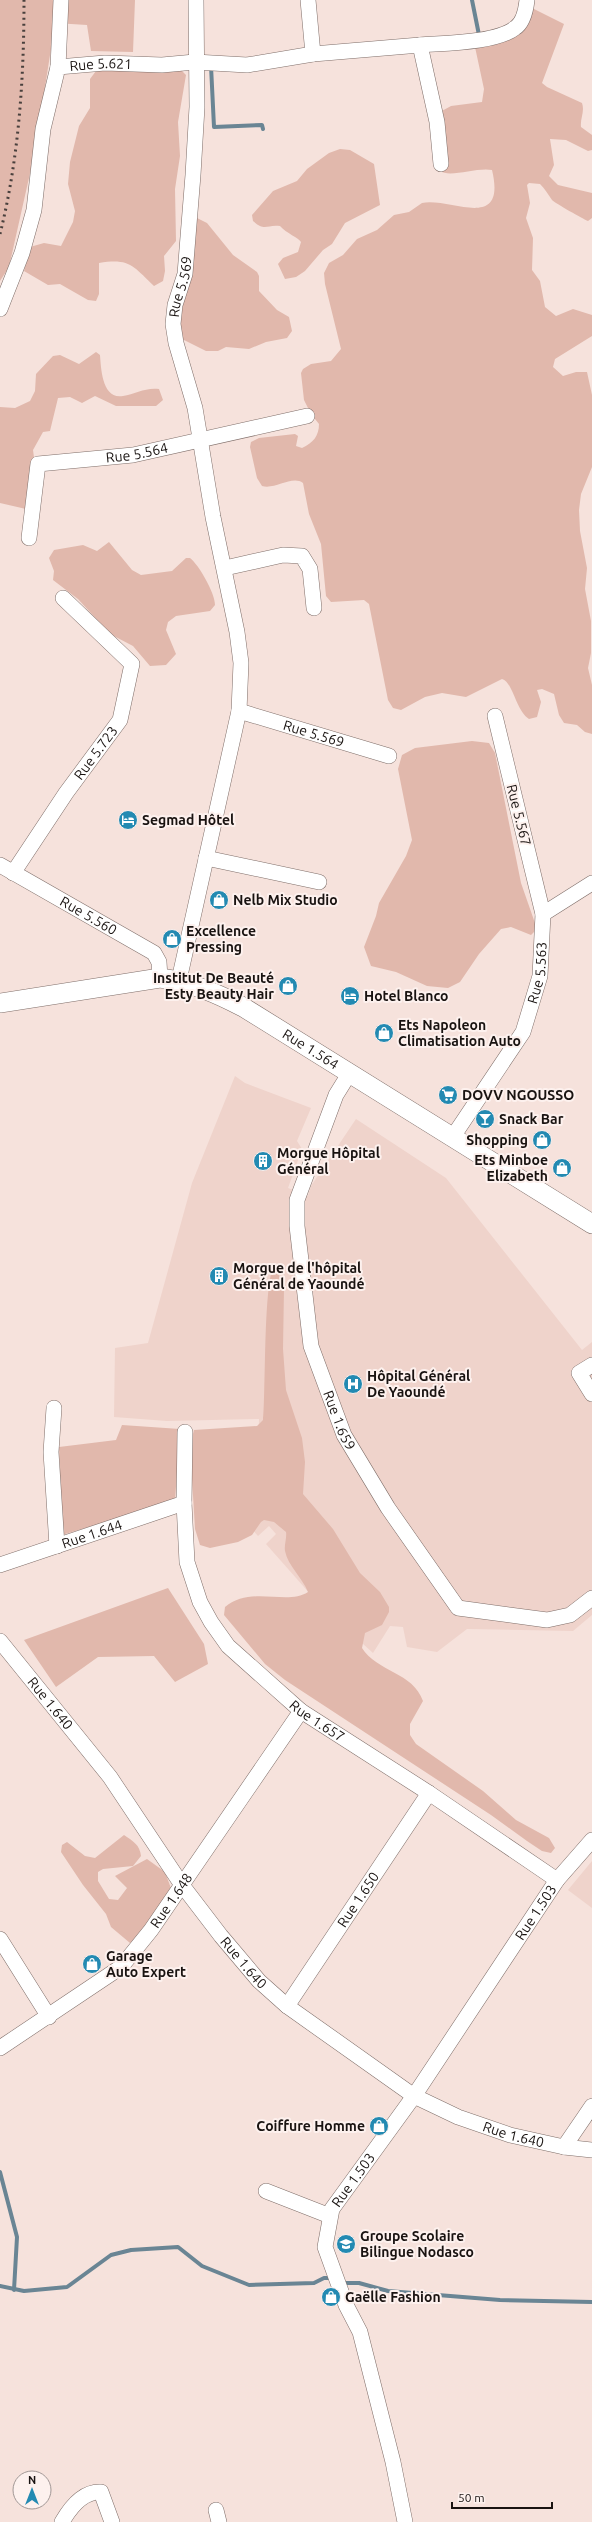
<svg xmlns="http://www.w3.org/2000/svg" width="592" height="2522" font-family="Ubuntu,sans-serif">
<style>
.built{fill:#efd3cb}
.green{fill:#e1b8ac}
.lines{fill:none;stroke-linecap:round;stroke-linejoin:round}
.stream{stroke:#6a8594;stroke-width:4}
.minor-casing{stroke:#7f6e69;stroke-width:16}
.major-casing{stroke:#7f6e69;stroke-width:20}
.minor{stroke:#fff;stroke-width:15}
.major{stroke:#fff;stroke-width:19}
.rail{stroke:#49403d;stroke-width:3;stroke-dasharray:2 4;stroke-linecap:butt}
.labels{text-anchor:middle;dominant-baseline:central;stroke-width:4;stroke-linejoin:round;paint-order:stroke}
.street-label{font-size:14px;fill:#191311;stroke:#fdf1ee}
.poi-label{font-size:14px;font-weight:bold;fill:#191311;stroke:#fdf1ee;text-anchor:start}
</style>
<rect width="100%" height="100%" fill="#f6e2dc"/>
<g class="built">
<path d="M235 1076 245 1083 311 1108 297 1141 302 1149 288 1188 308 1196 311 1186 356 1119 446 1178 582 1350 592 1342V1615L573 1631 467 1629 437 1652 407 1647 403 1627 390 1626 373 1653 319 1604 266 1544 276 1534 269 1526 258 1536 251 1528 256 1522 259 1419 167 1421 114 1417 115 1348 148 1343 192 1183Z"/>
<path d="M592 1861V1908L568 1890Z"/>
</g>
<g class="green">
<path d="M0 0H135L133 52 91 51 87 25 55 23 35 151 9 267 0 281Z"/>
<path d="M532 8 564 24 542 83 547 87 582 103C585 112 580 118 581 127L592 135V150L588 151 566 140 550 139 554 165 549 176 558 185 592 193V218L588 221C583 219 555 203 552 200 548 194 545 189 540 184L529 183 527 185 530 203 526 218 533 238 532 270 540 281 545 307 556 316 573 309 592 315V336L555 359 553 367 563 376 576 372H587L592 395V467L581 494 579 510 580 531 587 568 585 589 591 621V653L588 668 592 685V734L585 732 577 725 564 723 559 715 554 694 542 689 537 690 541 702 537 717 529 719C516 711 513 682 502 679L466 697 442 693 425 697 401 710 393 708 388 700 369 604 364 600 331 602 326 596 321 544 309 514 303 483C292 475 275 490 262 486L257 478 250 447 251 442 259 438 295 434 298 436 296 446 302 448C313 443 319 436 319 424L311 414 304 400 301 373 303 369 311 364 331 361 341 349 325 284 324 273 329 263 343 255 357 239 377 230 394 215 409 212 422 203C450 197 507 233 492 170 477 167 450 178 440 171V112L451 106 482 102 484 89 475 47 512 26Z"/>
<path d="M178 67 186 75 178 122 180 156 175 189 176 241 164 256 165 271 163 281 154 286C133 266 130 258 99 263V294L96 301 88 300 60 284 48 285 24 271 30 247 44 243 61 246 73 222 75 211 68 184 70 162 79 126 90 108V79L96 71Z"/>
<path d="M340 149 350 150 374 164 380 205 345 223 332 244 323 250 305 271 296 277 285 279 278 264 283 258 298 252 301 242C299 238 286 233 280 226 267 224 265 232 253 221L252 215 273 191 297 181 307 169 329 153Z"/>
<path d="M197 218 207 223 233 255 257 272 259 276V291L277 310 289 317 292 331 287 338 266 342 249 349 226 347 218 351H206L182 339 176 319Z"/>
<path d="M96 352 100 355C101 368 102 400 123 396 135 394 146 387 159 389L163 400 156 406H116L95 396 82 403 70 397 58 398 50 431 43 432 33 450 35 465 26 509 0 503V407L15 408 30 401 35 391 36 374 53 356 60 355 79 364Z"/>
<path d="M109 542 132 570 141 575 172 571 186 558H190C199 565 215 593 215 605L210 611 176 616 168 622 166 630 176 654 166 665 150 666 133 646 110 634 78 599 53 580 54 571 49 558 54 550 83 545 97 551Z"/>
<path d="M472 741 489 743 495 753 521 883 536 926 534 932 531 935 511 927 501 929 479 954 460 982 448 988 427 986 396 972 371 966 364 947 376 916 379 903 406 856 412 840 398 769 402 755 415 748Z"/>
<path d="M275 1265 284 1288 283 1349 286 1390 302 1438 305 1462 303 1494 333 1529 360 1573 380 1592 389 1607V1612L382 1625 365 1633 362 1648C377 1672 413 1672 423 1701L410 1724V1735L416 1744 483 1791 516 1820 549 1838 555 1848 551 1853 542 1851 527 1841 491 1815 285 1680 265 1664 224 1615 225 1607C251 1585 287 1606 308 1592 302 1577 288 1566 285 1551 284 1545 287 1538 286 1532L274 1522 264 1520 261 1522 252 1535 238 1542 210 1548 200 1545 195 1529 190 1445 194 1430 257 1426 263 1420C266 1397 263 1275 275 1265Z"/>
<path d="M122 1425 180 1429 175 1501 62 1535 59 1447 116 1440Z"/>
<path d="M168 1588 204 1644 208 1664 175 1682 154 1656 98 1657 56 1687 24 1640Z"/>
<path d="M124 1835C133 1841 140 1845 141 1856L133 1866 103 1869 98 1872V1881L109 1899 118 1900 127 1888 115 1876 147 1859 165 1872 172 1891 150 1926 130 1943 111 1927 106 1914 83 1885 61 1852 62 1845 67 1842 85 1856 95 1858Z"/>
</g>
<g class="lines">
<g class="stream">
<path d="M472 0 479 35"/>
<path d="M211 66 214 127 262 125 263 129"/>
<path d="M0 2172 17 2237 14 2290"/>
<path d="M342 2283H359L388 2291 500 2300 592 2302"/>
<path d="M0 2286 24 2291 67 2287 111 2255 131 2250 178 2247 202 2266 249 2285 314 2283 324 2278H333"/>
</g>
<defs>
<g id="minor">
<path d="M420 45C445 43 496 43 515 28 523 23 526 9 527 0"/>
<path d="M313 54 420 45 437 122 441 164"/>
<path d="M58 67 61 0"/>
<path id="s1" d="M0 309 22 253 34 210 43 129 58 67 105 63 162 65 195 62 247 65 313 54 308 0"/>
<path id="s2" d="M29 538 38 464 133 455 307 416"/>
<path d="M225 568 283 555 302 556 310 569 314 608"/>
<path id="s3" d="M239 711 389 756"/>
<path d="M206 858 319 882"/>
<path id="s4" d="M0 865 154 953 159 962 160 978"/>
<path id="s5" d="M13 873 66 793 120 720 132 664 63 598"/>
<path d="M543 914 592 883"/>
<path id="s6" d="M179 980 239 711 241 663 237 632 213 517 195 408 176 343 173 324 175 305 185 274 193 175 197 107 196 0"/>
<path id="s7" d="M349 1074 336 1095 297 1200V1226L311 1346 344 1435 388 1508 458 1608 547 1620 570 1615 592 1598"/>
<path id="s8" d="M452 1138 523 1032 540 976 543 914 495 716"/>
<path d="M592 1365 579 1373 592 1394"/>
<path d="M54 1408 51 1452 57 1546"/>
<path id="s9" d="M185 1432 184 1503 187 1562 200 1602 211 1622 228 1646 301 1711 429 1793 557 1880 592 1840"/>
<path id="s10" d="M0 1565 184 1503"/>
<path id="s11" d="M0 1641 110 1777 182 1885 221 1936 259 1981 287 2006 414 2096 458 2117 510 2135 564 2147 592 2150"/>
<path d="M0 1939 49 2017"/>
<path id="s12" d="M287 2006 429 1793"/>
<path id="s13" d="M0 2048 121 1967 151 1930 301 1711"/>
<path d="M564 2147 592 2106"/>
<path d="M266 2191 330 2216"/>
<path d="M216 2510 219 2522"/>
<path d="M62 2522C70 2508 83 2491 101 2492L112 2522"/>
<path id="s14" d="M405 2522 393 2462 360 2332 346 2305 325 2247 332 2209 414 2096 557 1880"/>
</g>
<g id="major">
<path id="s15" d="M0 1003 160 978C191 982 216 993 243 1007L592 1224"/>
</g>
</defs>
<use href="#minor" class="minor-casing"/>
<use href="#major" class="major-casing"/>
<use href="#minor" class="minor"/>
<use href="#major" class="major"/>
<path class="rail" d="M0 234C19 158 24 78 24 0"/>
</g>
<defs>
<symbol id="hotel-disc" viewBox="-11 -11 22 22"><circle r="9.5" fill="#238ab2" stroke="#fdf1ee"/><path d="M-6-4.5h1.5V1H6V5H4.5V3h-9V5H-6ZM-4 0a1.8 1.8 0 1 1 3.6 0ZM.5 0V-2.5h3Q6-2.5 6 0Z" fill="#fff"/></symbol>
<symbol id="shop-disc" viewBox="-11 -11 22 22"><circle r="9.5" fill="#238ab2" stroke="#fdf1ee"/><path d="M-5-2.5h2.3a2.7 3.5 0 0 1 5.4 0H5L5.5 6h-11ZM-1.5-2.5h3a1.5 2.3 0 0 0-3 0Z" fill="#fff"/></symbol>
<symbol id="supermarket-disc" viewBox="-11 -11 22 22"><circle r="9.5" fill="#238ab2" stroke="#fdf1ee"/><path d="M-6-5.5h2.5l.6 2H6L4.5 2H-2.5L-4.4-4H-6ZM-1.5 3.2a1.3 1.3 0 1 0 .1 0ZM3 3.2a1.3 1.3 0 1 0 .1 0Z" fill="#fff"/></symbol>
<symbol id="bar-disc" viewBox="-11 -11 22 22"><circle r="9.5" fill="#238ab2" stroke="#fdf1ee"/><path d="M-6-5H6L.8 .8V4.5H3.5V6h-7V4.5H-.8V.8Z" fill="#fff"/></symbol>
<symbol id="building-disc" viewBox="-11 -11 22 22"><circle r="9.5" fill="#238ab2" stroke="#fdf1ee"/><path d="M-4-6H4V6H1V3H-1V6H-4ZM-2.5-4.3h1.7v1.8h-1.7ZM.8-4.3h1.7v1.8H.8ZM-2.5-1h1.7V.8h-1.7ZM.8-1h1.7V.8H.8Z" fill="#fff"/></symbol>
<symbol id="hospital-disc" viewBox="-11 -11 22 22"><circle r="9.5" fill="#238ab2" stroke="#fdf1ee"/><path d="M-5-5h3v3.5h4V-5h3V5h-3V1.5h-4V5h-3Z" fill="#fff"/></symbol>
<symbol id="school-disc" viewBox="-11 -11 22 22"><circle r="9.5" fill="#238ab2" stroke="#fdf1ee"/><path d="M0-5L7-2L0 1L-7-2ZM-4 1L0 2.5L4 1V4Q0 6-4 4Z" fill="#fff"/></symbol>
</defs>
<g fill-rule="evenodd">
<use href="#hotel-disc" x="117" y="809" width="22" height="22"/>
<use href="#shop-disc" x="208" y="889" width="22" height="22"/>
<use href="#shop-disc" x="161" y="928" width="22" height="22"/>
<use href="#shop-disc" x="277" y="975" width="22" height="22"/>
<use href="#hotel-disc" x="339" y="985" width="22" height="22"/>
<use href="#shop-disc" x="373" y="1022" width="22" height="22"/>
<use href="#supermarket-disc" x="437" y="1084" width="22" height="22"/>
<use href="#bar-disc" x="474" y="1108" width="22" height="22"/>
<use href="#shop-disc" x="531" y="1129" width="22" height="22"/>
<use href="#building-disc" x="252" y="1150" width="22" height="22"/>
<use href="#shop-disc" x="551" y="1157" width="22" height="22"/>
<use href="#building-disc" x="208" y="1265" width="22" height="22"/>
<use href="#hospital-disc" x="342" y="1373" width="22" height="22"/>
<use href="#shop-disc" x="81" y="1953" width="22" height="22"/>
<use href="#shop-disc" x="368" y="2115" width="22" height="22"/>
<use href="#school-disc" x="335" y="2233" width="22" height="22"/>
<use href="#shop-disc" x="320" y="2286" width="22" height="22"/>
</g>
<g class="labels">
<g class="street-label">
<text stroke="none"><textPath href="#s1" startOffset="293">Rue 5.621</textPath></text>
<text stroke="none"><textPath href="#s6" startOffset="708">Rue 5.569</textPath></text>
<text stroke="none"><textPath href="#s2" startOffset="174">Rue 5.564</textPath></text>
<text stroke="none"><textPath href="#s3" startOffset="78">Rue 5.569</textPath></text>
<text stroke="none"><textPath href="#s5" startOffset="146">Rue 5.723</textPath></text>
<text transform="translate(519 815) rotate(76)">Rue 5.567</text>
<text stroke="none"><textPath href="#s4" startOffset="102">Rue 5.560</textPath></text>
<text stroke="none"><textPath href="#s8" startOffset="189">Rue 5.563</textPath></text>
<text stroke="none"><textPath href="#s15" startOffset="330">Rue 1.564</textPath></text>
<text stroke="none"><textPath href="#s7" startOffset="363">Rue 1.659</textPath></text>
<text stroke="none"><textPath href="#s10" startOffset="97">Rue 1.644</textPath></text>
<text stroke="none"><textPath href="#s11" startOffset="80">Rue 1.640</textPath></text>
<text stroke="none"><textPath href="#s9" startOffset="341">Rue 1.657</textPath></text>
<text stroke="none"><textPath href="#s13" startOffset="229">Rue 1.648</textPath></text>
<text stroke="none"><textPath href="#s12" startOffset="128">Rue 1.650</textPath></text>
<text stroke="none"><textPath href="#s14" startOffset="686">Rue 1.503</textPath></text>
<text stroke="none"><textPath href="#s11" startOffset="404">Rue 1.640</textPath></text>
<text stroke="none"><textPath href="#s11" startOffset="728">Rue 1.640</textPath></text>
<text stroke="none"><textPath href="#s14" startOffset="362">Rue 1.503</textPath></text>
</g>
<g class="poi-label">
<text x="142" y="820">Segmad Hôtel</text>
<text x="233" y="900">Nelb Mix Studio</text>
<text x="186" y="931">Excellence<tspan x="186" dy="16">Pressing</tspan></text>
<text x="274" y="978" text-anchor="end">Institut De Beauté<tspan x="274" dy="16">Esty Beauty Hair</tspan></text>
<text x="364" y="996">Hotel Blanco</text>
<text x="398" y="1025">Ets Napoleon<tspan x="398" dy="16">Climatisation Auto</tspan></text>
<text x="462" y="1095">DOVV NGOUSSO</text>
<text x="499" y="1119">Snack Bar</text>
<text x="528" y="1140" text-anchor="end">Shopping</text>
<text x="277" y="1153">Morgue Hôpital<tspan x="277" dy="16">Général</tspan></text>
<text x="548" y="1160" text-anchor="end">Ets Minboe<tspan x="548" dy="16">Elizabeth</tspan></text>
<text x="233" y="1268">Morgue de l'hôpital<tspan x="233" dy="16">Général de Yaoundé</tspan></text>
<text x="367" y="1376">Hôpital Général<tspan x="367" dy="16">De Yaoundé</tspan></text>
<text x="106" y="1956">Garage<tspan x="106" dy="16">Auto Expert</tspan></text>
<text x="365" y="2126" text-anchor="end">Coiffure Homme</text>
<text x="360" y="2236">Groupe Scolaire<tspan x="360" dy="16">Bilingue Nodasco</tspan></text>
<text x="345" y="2297">Gaëlle Fashion</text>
</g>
</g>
<g transform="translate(32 2490)"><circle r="19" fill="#fdf1ee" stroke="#a29896"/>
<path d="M0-3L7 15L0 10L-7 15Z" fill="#238ab2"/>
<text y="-6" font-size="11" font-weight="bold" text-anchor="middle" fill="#191311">N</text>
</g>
<path d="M452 2502v6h100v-6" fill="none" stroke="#191311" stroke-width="2"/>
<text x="458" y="2502" font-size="12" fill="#191311" stroke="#fdf1ee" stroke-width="3" paint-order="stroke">50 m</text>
</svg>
